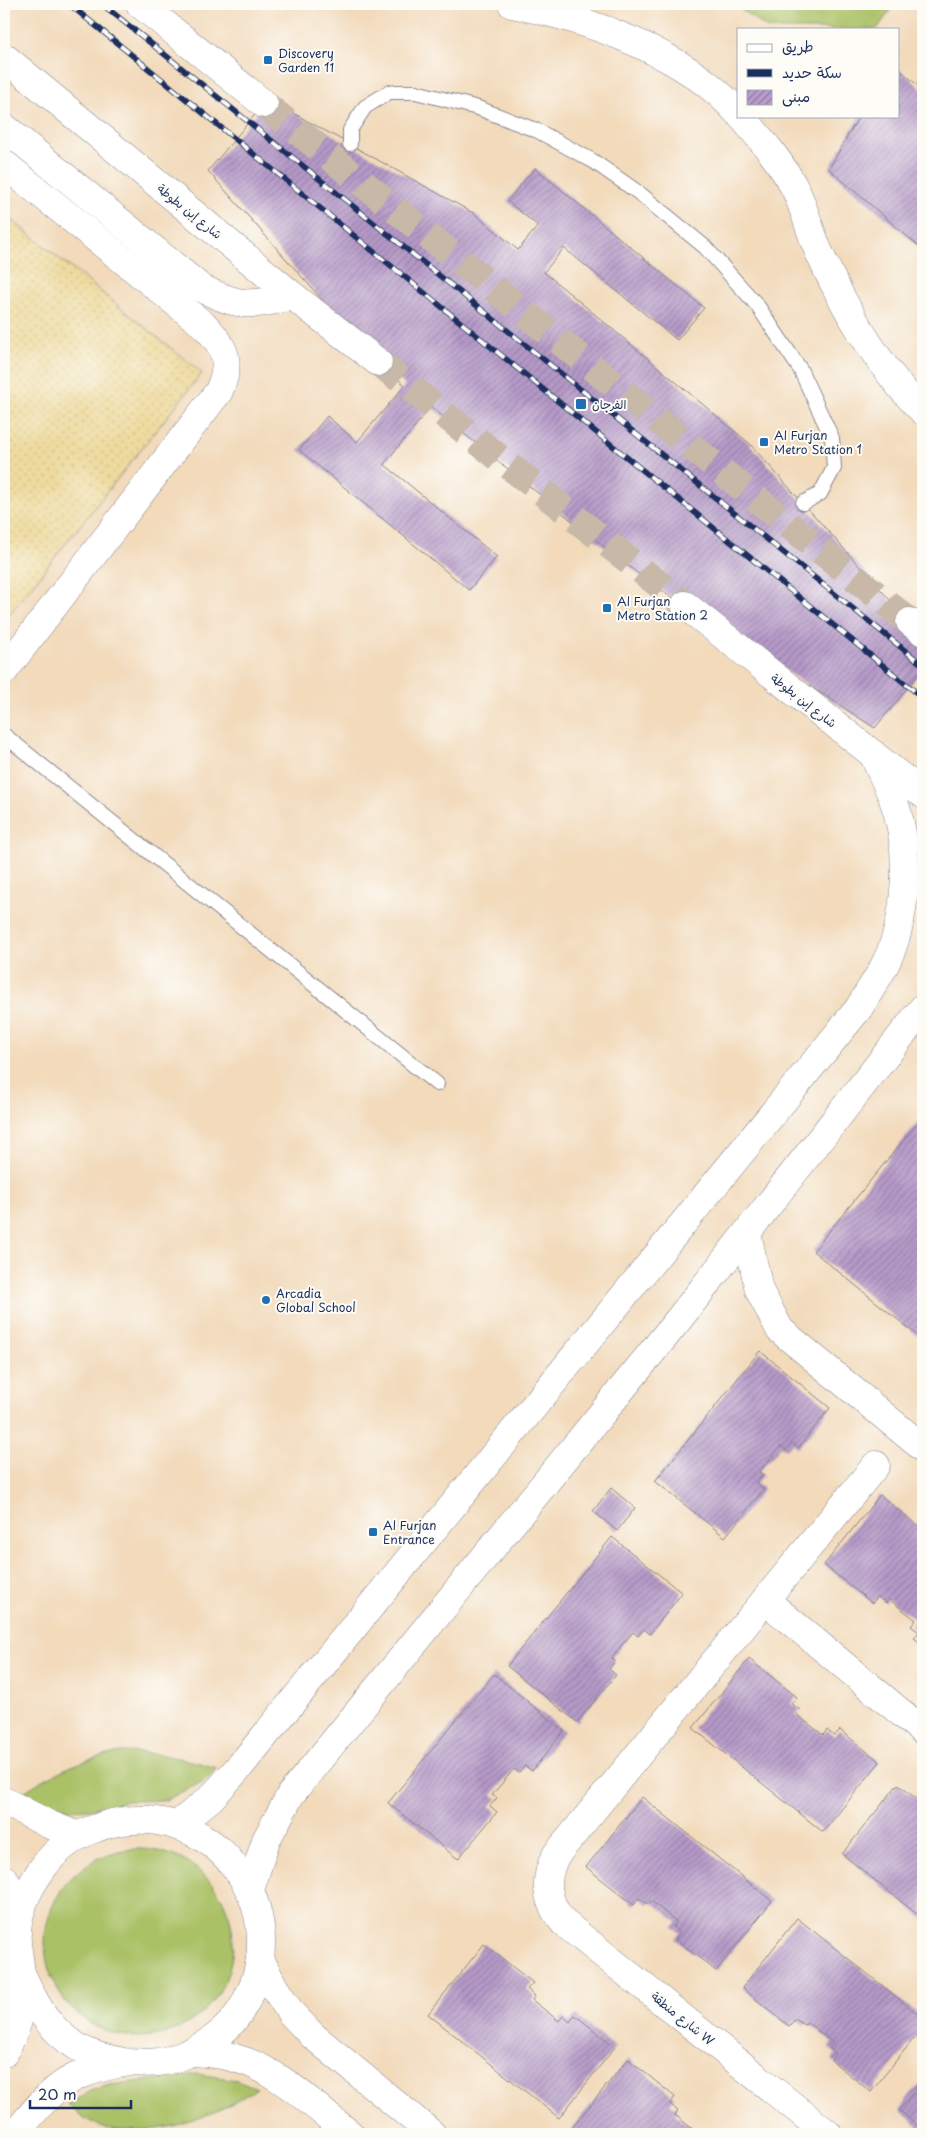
<svg xmlns="http://www.w3.org/2000/svg" width="927" height="2138" font-family="'Playpen Sans','Playpen Sans Arabic',sans-serif">
<style>
.grass{fill:#aac166;stroke:#627862}
.sand{fill:url(#sand-dots);stroke:#84847e}
.building{fill:url(#building-hatch)}
.lines{fill:none;stroke-linecap:round;stroke-linejoin:round}
.secondary-tunnel{stroke:#c7b8a8;stroke-width:28;stroke-dasharray:28 14;stroke-linecap:butt}
.lane-casing{stroke:#86848c;stroke-width:16}
.street-casing{stroke:#86848c;stroke-width:29}
.secondary-casing{stroke:#86848c;stroke-width:29}
.lane{stroke:#fff;stroke-width:14}
.street{stroke:#fff;stroke-width:28}
.secondary{stroke:#fff;stroke-width:28}
.rail-casing{stroke:#1b2f5e;stroke-width:5.5}
.rail{stroke:#fdfcf7;stroke-width:4;stroke-dasharray:11;stroke-linecap:butt}
.poi-dot{fill:#1f6fb2;stroke:#fdfcf7;stroke-width:2}
.labels{text-anchor:middle;dominant-baseline:central;stroke-width:4;stroke-linejoin:round;paint-order:stroke}
.poi-label{font-size:12px;fill:#1b2f5e;stroke:#fdfcf7;text-anchor:start}
.street-label{font-size:12px;fill:#1b2f5e;stroke:#fdfcf7}
</style>
<defs>
<pattern id="sand-dots" width="8" height="8" patternUnits="userSpaceOnUse" patternTransform="scale(1.25)"><rect width="8" height="8" fill="#eeda9e"/><path d="M2 2h.1M6 6h.1" fill="none" stroke="#ccbb8a" stroke-width="1.8" stroke-linecap="round"/></pattern>
<pattern id="building-hatch" width="6" height="6" patternUnits="userSpaceOnUse" patternTransform="scale(1.25)"><rect width="6" height="6" fill="#b69ac8"/><path d="M-1 1l2-2M0 6l6-6M5 7l2-2" fill="none" stroke="#937ea6"/></pattern>
</defs>
<rect width="100%" height="100%" fill="#fdfcf7"/>
<filter id="ink" filterUnits="userSpaceOnUse"><feTurbulence type="fractalNoise" baseFrequency=".02" numOctaves="2"/><feDisplacementMap in="SourceGraphic" scale="10" xChannelSelector="R" yChannelSelector="G"/><feConvolveMatrix kernelMatrix="1 2 1 2 8 2 1 2 1" color-interpolation-filters="sRGB"/></filter>
<filter id="wash" filterUnits="userSpaceOnUse"><feTurbulence type="fractalNoise" baseFrequency=".0096" numOctaves="4" result="noise"/><feDisplacementMap in="SourceGraphic" scale="20" xChannelSelector="R" yChannelSelector="G"/><feGaussianBlur stdDeviation="1.12" result="paint"/><feColorMatrix in="noise" values="0 0 0 0 0 0 0 0 0 0 0 0 0 0 0 0 0 1.4 0 .05"/><feComposite in="paint" operator="in"/></filter>
<g filter="url(#wash)">
<rect width="100%" height="100%" fill="#f2dabb"/>
<g class="grass">
<path d="M733 4H895L877 29H768Z"/>
<path d="M121 1752C155 1752 184 1758 217 1768L204 1781 166 1800 128 1801 90 1809 72 1810 54 1807 21 1794C53 1772 83 1759 121 1752Z"/>
<circle cx="139" cy="1943" r="94"/>
<path d="M198 2074 237 2080 257 2088C215 2117 159 2138 106 2128 91 2124 79 2114 67 2105L90 2091 109 2085Z"/>
</g>
<path class="sand" d="M4 214 202 373 4 621Z"/>
<g id="blocks">
<g class="building">
<path d="M898 68 923 90V250L829 169 859 116H898Z"/>
<path d="M268 99 475 214 518 250 538 226 507 201 535 168 704 308 677 340 564 248 544 272 749 443 923 637V669L875 728 647 581 431 407 384 464 497 557 469 590 299 450 327 416 357 442 405 385 381 366 208 171Z"/>
<path d="M923 1116V1340L813 1251Z"/>
<path d="M760 1351 830 1408 798 1448 792 1443 786 1450 781 1446 759 1472 763 1475 756 1483 764 1489 725 1537 655 1481Z"/>
<path d="M611 1488 635 1508 617 1531 593 1511Z"/>
<path d="M880 1495 923 1530V1645L914 1638 919 1632 911 1626 916 1620 889 1599 886 1603 878 1597 872 1603 824 1565Z"/>
<path d="M612 1537 682 1593 650 1634 644 1629 638 1636 633 1632 621 1646 612 1658 615 1661 609 1669 616 1675 577 1722 507 1666Z"/>
<path d="M749 1659 797 1697 791 1704 800 1710 796 1714 823 1735 827 1730 834 1736 840 1730 880 1762 823 1832 693 1728Z"/>
<path d="M494 1674 564 1731 532 1771 525 1766 519 1773 514 1769 492 1795 497 1798 490 1806 497 1812 458 1859 388 1803Z"/>
<path d="M898 1784 923 1804V1919L842 1854Z"/>
<path d="M642 1797 772 1901 716 1971 675 1939 680 1933 673 1927 677 1922 651 1901 648 1904 639 1898 634 1905 586 1867Z"/>
<path d="M797 1918 923 2018V2027L871 2092 831 2060 836 2054 829 2048 833 2043 807 2022 804 2025 795 2019 789 2026 742 1988Z"/>
<path d="M484 1944 533 1983 527 1989 535 1996 532 2000 559 2021 563 2016 570 2022 575 2015 615 2047 559 2118 428 2014Z"/>
<path d="M628 2059 675 2097 670 2104 678 2111 675 2115 699 2134H578L571 2129Z"/>
<path d="M923 2080V2130L899 2110Z"/>
</g>
</g>
</g>
<g filter="url(#ink)">
<use href="#blocks" fill-opacity="0" stroke="#86848c" stroke-width="1"/>
<g class="lines">
<g class="secondary-tunnel">
<path d="M264 104 910 622"/>
<path d="M378 362 685 605"/>
</g>
<defs>
<g id="lane">
<path d="M350 144V130L365 107 389 92H416L478 108 538 131 593 161 639 193 705 247 757 305 800 369 832 438 834 468 820 494 803 503"/>
<path d="M4 735 437 1084"/>
</g>
<g id="street">
<path d="M512 4C588 19 686 53 738 113"/>
<path d="M741 116C762 140 783 164 797 193 805 211 810 231 818 250 842 304 880 370 923 411"/>
<path d="M4 164 206 327C227 349 231 363 219 391L4 671"/>
<path d="M765 1600 923 1731"/>
<path d="M828 2134 564 1923C546 1902 543 1880 556 1855L876 1465"/>
</g>
<g id="secondary">
<path d="M140 4 264 104"/>
<path d="M4 57 293 296 378 362"/>
<path d="M4 127 201 288C242 308 250 306 293 296"/>
<path d="M685 605 923 794"/>
<path d="M910 622 923 632"/>
<path d="M747 1233 759 1290 780 1330 923 1448"/>
<path d="M4 1801 48 1824 79 1836"/>
<path d="M176 1826 211 1798 241 1765 859 1008C866 996 874 984 881 972 909 923 912 848 892 796 886 782 879 768 873 754"/>
<path d="M4 1879 22 1908"/>
<path d="M250 1890 266 1840 291 1794 679 1319 923 1008"/>
<path d="M260 1959 274 1987 291 2013 312 2035 432 2134"/>
<path d="M24 1979C38 2012 56 2038 89 2053 100 2058 112 2059 123 2062"/>
<path d="M192 2052C207 2053 223 2054 238 2059 280 2071 315 2107 350 2134"/>
<path d="M4 2053C12 2037 20 2021 22 2002 24 1982 19 1962 17 1943 15 1917 27 1890 42 1869 54 1852 72 1838 91 1830 206 1783 307 1910 239 2013 222 2038 188 2058 158 2062 147 2064 135 2061 124 2063 109 2065 93 2070 80 2075 51 2087 34 2112 15 2134"/>
</g>
</defs>
<use href="#lane" class="lane-casing"/>
<use href="#street" class="street-casing"/>
<use href="#secondary" class="secondary-casing"/>
<use href="#lane" class="lane"/>
<use href="#street" class="street"/>
<use href="#secondary" class="secondary"/>
<defs>
<g id="rail">
<path d="M69 4 923 698"/>
<path d="M102 4 923 665"/>
</g>
</defs>
<use href="#rail" class="rail-casing"/>
<use href="#rail" class="rail"/>
</g>
</g>
<g class="poi-dot">
<rect x="263" y="55" width="10" height="10" rx="2.5"/>
<rect x="575" y="398" width="12" height="12" rx="2.5"/>
<rect x="759" y="437" width="10" height="10" rx="2.5"/>
<rect x="602" y="603" width="10" height="10" rx="2.5"/>
<circle cx="266" cy="1300" r="5"/>
<rect x="368" y="1527" width="10" height="10" rx="2.5"/>
</g>
<g class="labels">
<g class="poi-label">
<text x="278" y="53">Discovery<tspan x="278" dy="14">Garden 11</tspan></text>
<text x="592" y="404">الفرجان</text>
<text x="774" y="435">Al Furjan<tspan x="774" dy="14">Metro Station 1</tspan></text>
<text x="617" y="601">Al Furjan<tspan x="617" dy="14">Metro Station 2</tspan></text>
<text x="276" y="1293">Arcadia<tspan x="276" dy="14">Global School</tspan></text>
<text x="383" y="1525">Al Furjan<tspan x="383" dy="14">Entrance</tspan></text>
</g>
<g class="street-label">
<text transform="translate(190 211) rotate(39)">شارع إبن بطوطة</text>
<text transform="translate(804 700) rotate(38)">شارع إبن بطوطة</text>
<text transform="translate(683 2018) rotate(39)">شارع منطقة W</text>
</g>
</g>
<rect width="927" height="2138" fill="none" stroke="#fdfcf7" stroke-width="20"/>
<rect x="737" y="28" width="162" height="90" fill="#fdfcf7" stroke="#a3aaba"/>
<rect x="747" y="44" width="25" height="8" fill="#ffffff" stroke="#a3aaba"/>
<text x="782" y="52" font-size="15" fill="#1b2f5e">طريق</text>
<rect x="747" y="69" width="25" height="8" fill="#1b2f5e" stroke="#a3aaba"/>
<text x="782" y="78" font-size="15" fill="#1b2f5e">سكة حديد</text>
<rect x="747" y="90" width="25" height="15" fill="url(#building-hatch)" stroke="#a3aaba"/>
<text x="782" y="102" font-size="15" fill="#1b2f5e">مبنى</text>
<path d="M30 2100v8h101v-8" fill="none" stroke="#1b2f5e" stroke-width="2.5"/>
<text x="38" y="2100" font-size="15" fill="#1b2f5e" stroke="#fdfcf7" stroke-width="4" paint-order="stroke">20 m</text>
</svg>
